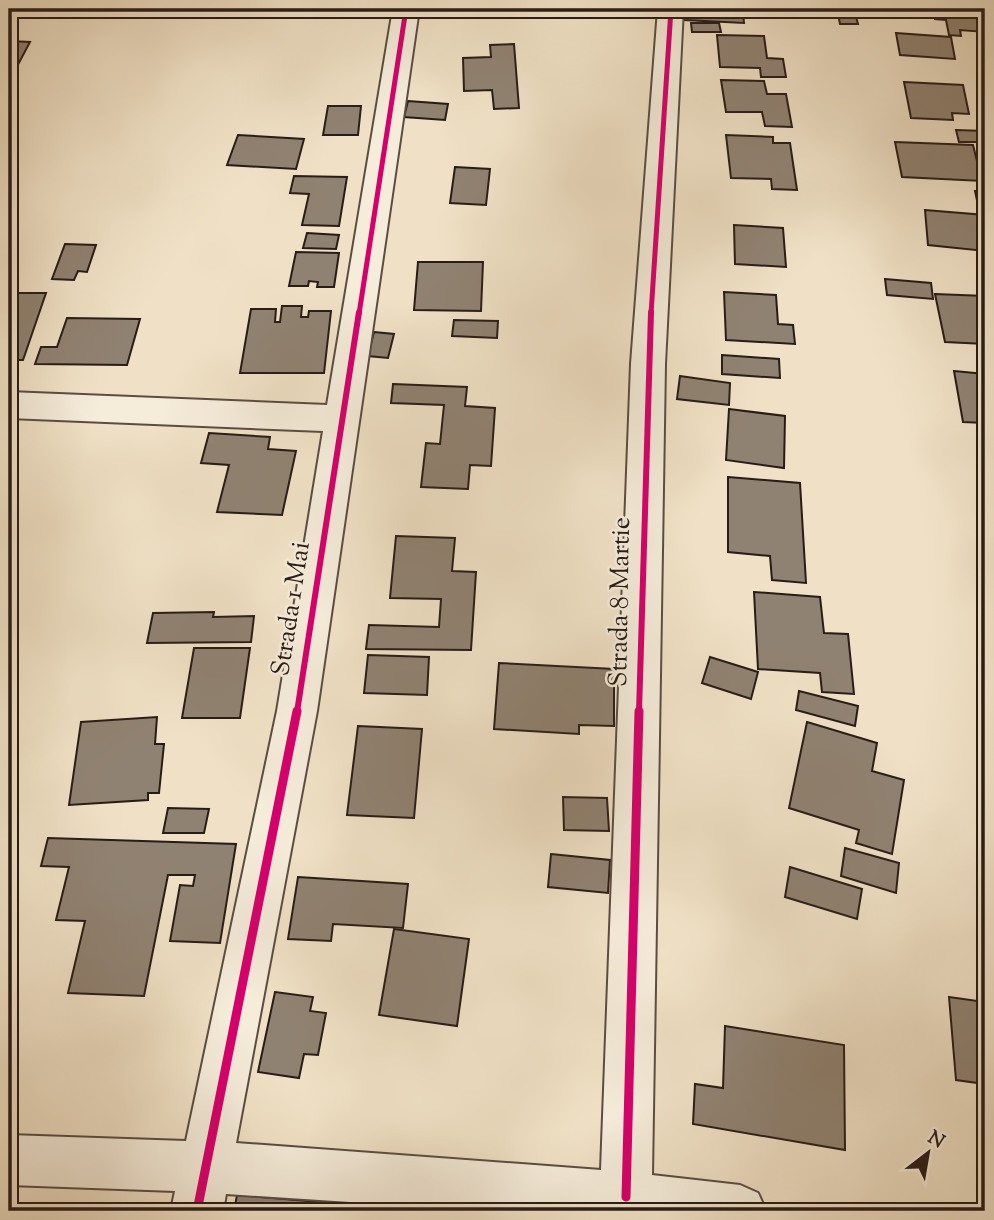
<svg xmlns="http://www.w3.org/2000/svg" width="994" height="1220" font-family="'Sorts Mill Goudy',serif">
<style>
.building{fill:#908272;stroke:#281c17;stroke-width:2}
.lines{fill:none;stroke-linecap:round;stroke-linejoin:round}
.minor-casing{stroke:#5a4d43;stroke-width:4}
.minor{fill:#f5ecda;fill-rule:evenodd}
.cycleway-far2-casing{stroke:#f5ecda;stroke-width:9}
.cycleway-far1-casing{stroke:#f5ecda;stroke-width:10}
.cycleway-casing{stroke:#f5ecda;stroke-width:13}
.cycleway-far2{stroke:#d6006c;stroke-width:5}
.cycleway-far1{stroke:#d6006c;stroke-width:6}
.cycleway{stroke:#d6006c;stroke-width:9}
.labels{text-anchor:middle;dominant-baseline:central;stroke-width:5;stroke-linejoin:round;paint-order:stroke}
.street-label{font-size:26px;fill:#281c17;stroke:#f5ecda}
</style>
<rect width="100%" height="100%" fill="#f0e1c6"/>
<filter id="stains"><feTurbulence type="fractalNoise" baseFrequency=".00286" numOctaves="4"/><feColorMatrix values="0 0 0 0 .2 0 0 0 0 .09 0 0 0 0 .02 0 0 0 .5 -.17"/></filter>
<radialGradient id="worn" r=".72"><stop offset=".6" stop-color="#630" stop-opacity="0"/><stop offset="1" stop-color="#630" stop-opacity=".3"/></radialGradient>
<g class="building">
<path d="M684 9 743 12 744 23 684 20Z"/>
<path d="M837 9H854L858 24H840Z"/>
<path d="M934 10 981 16 985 32 960 30 961 36 949 35 946 20 935 19Z"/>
<path d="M691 23H719L721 32H692Z"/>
<path d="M896 33 951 37 955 59 900 55Z"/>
<path d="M717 35 764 36 767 58 783 59 786 77H761L760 68 720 67Z"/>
<path d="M9 41 30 42 12 76H9Z"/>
<path d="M514 44 519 108 494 109 492 90 464 91 463 58 491 57 490 45Z"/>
<path d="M721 80 764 81 767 94H786L792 127 765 126 762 112H726Z"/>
<path d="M904 82 963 85 969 114 952 113 953 120 911 118Z"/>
<path d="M408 101 448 104 445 120 404 117Z"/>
<path d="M328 106H361L358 135H323Z"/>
<path d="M956 130 985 131V142H959Z"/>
<path d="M238 135 304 139 296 169 227 165Z"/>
<path d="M726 135 773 137V143H790L797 190 772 189 771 179 731 178Z"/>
<path d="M895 142 973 145 982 181 902 177Z"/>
<path d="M455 167 490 169 486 205 450 203Z"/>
<path d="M294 176 347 177 339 226 302 225 309 194 290 193Z"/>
<path d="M975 191H985V211L979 210Z"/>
<path d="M925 210 985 215V251L928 245Z"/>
<path d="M734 225 783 228 786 267 735 264Z"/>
<path d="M307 233 339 235 336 249 303 248Z"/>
<path d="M65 244 96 245 87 272 78 271 74 280 52 279Z"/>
<path d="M296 252 339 253 334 287H317L318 282 309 281 308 286H289Z"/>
<path d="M418 262H483L481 311 414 310Z"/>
<path d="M885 279 931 283 933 299 887 295Z"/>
<path d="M724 292 776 295 778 324 793 325 795 344 726 340Z"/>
<path d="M16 293H46L23 360H9V309Z"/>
<path d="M935 294 985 296V344L945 342Z"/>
<path d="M282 306H302L301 317H308L309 311H331L324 373H240L251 309H276L275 322H280Z"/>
<path d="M67 318 140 319 127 365 35 364 41 347H57Z"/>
<path d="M454 320 498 321 497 338 452 336Z"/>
<path d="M374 332 394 334 388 358 368 356Z"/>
<path d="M722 355 779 359 780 378 722 374Z"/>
<path d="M954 371 985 374V423L963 422Z"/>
<path d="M680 376 730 383 729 405 677 399Z"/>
<path d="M393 384 467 387 465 406 495 408 491 466 470 465 468 489 421 487 426 443 440 444 444 405 391 403Z"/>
<path d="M729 409 785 416 784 468 726 460Z"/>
<path d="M209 433 270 437 268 449 296 451 282 515 217 512 229 465 201 463Z"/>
<path d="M728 477 800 483 806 583 772 580 770 556 728 552Z"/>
<path d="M396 536 455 538 452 571 476 572 471 650 366 649 369 625 439 627 441 599 390 598Z"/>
<path d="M754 592 820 597 824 633 848 634 854 694 822 692 820 673 758 669Z"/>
<path d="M214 612 213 617 254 616 251 642 147 643 153 613Z"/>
<path d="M194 648H250L240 718H182Z"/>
<path d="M368 655 429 657 427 695 364 693Z"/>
<path d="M710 657 758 672 751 699 702 683Z"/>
<path d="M499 663 614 669V726L579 725V734L494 729Z"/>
<path d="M799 691 858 706 855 726 796 710Z"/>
<path d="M157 717 155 744H164L159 793H148V800L69 805 81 722Z"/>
<path d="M807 722 877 743 872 771 904 780 892 854 856 843 859 830 789 808Z"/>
<path d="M358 726 422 729 414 818 347 815Z"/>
<path d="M563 797 607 798 609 831 564 830Z"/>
<path d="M168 808 209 809 204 833H163Z"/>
<path d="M48 838 236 844 220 943 170 941 180 885 193 886 195 875H168L144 996 68 993 85 921 56 920 69 867 41 866Z"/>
<path d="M845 848 899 863 896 893 841 876Z"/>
<path d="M551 854 610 860 608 893 548 887Z"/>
<path d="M790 867 862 889 857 919 785 897Z"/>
<path d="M298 877 408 884 403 928 333 924 331 941 288 939Z"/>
<path d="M394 929 469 939 457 1026 379 1015Z"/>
<path d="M275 992 313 997 310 1011 326 1013 318 1055 304 1054 299 1078 258 1072Z"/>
<path d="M949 997 985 1002V1084L956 1080Z"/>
<path d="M725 1026 844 1045 845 1150 693 1124 695 1084 723 1088Z"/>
<path d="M237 1195 428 1211H234Z"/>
</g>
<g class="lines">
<defs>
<path id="minor" d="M393 9H419L317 711 236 1143 601 1170 631 364 658 9H683L665 364 652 1175 740 1185 758 1193 766 1211H489L226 1194 223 1211H171L175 1191 9 1185V1135L186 1141 277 711 323 431 9 418V392L327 405Z"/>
</defs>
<use href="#minor" class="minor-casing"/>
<use href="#minor" class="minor"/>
<defs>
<g id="cycleway-far2">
<path d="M359 314 406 9"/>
<path d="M651 314 671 9"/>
</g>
<g id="cycleway-far1">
<path d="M297 712 359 312"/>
<path d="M639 712 651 312"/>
</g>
<g id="cycleway">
<path d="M626 1197 639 711"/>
<path d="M197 1211 297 711"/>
</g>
</defs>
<use href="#cycleway-far2" class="cycleway-far2-casing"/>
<use href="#cycleway-far1" class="cycleway-far1-casing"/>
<use href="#cycleway" class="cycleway-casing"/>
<use href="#cycleway-far2" class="cycleway-far2"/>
<use href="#cycleway-far1" class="cycleway-far1"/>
<use href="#cycleway" class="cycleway"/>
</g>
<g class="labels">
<g class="street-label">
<text transform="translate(621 602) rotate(-89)">Strada 8 Martie</text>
<text transform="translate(292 609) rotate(-81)">Strada 1 Mai</text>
</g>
</g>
<rect width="994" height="1220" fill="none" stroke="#f0e1c6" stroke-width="35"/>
<rect x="10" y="10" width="973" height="1199" fill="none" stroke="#281c17" stroke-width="3.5"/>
<rect x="18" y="18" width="959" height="1185" fill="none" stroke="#281c17" stroke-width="2"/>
<g transform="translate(928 1153) rotate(31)" stroke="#f5ecda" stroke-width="5" paint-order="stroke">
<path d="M0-5L12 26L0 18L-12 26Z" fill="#281c17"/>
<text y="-10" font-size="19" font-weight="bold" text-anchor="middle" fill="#281c17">N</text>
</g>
<rect width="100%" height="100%" filter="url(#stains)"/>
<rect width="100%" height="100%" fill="url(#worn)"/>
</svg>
